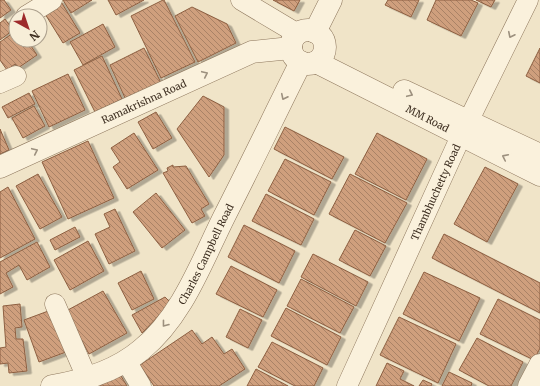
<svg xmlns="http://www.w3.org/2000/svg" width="540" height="386" font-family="Merriweather,serif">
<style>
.building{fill:url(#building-back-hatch);stroke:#8d5f41;filter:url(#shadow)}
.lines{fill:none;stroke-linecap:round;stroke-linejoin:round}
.minor-casing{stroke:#8d765c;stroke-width:21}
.tertiary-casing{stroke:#8d765c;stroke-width:23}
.minor{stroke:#faf1dc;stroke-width:20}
.tertiary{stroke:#faf1dc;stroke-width:22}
.oneway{stroke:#9c907e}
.labels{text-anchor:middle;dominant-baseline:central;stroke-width:3.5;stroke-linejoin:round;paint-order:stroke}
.street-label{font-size:10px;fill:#3d2e20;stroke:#f7eed8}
</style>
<defs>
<pattern id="building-back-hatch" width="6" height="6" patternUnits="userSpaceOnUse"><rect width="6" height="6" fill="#cf9f7d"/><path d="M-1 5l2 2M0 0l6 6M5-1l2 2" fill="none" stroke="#a98266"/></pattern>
<filter id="shadow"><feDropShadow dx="4.5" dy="2.5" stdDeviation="0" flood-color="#0004"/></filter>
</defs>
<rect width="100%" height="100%" fill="#f0e4c8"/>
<g class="building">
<path d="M0 0H4L11 10 0 18Z"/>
<path d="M60 0 80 33 63 43 42 9Z"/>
<path d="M63 0H92L71 13Z"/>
<path d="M108 0H144L116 15Z"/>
<path d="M163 0H164L195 62 161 78 131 16Z"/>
<path d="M273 0H300L294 11Z"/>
<path d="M388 0H419L411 17 385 5Z"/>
<path d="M436 0H471L478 3 461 36 427 20Z"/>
<path d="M476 0H495L491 7Z"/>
<path d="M192 7 227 24 236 43 198 62 175 16Z"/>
<path d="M5 19 13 30 0 40V23Z"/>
<path d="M103 24 115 47 83 65 70 42Z"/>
<path d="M16 31V40H27L37 55 18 68 15 64 7 70 0 60V42Z"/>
<path d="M144 48 161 83 126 100 110 65Z"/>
<path d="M540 48V83L526 76Z"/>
<path d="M102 56 122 99 95 112 74 70Z"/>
<path d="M68 74 85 110 49 127 32 91Z"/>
<path d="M29 93 35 104 8 118 2 107Z"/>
<path d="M203 96 224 107V155L209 177 177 129Z"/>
<path d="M34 106 45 126 23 138 12 118Z"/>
<path d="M156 112 172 138 153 149 138 122Z"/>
<path d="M285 127 344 157 332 179 274 149Z"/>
<path d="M0 129 9 150 0 154Z"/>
<path d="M134 133 158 170 127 189 113 167 120 162 111 148Z"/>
<path d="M377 133 427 159 406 200 355 174Z"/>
<path d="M88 141 114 198 68 219 42 162Z"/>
<path d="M285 159 331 182 314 215 268 191Z"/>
<path d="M173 165V167L186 166 209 204 201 209 205 216 192 223 163 173 168 171 167 168Z"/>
<path d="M485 167 518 184 487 242 454 224Z"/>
<path d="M38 174 62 217 40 229 16 186Z"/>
<path d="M350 174 407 203 385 243 329 214Z"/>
<path d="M8 187 35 239 0 258V192Z"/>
<path d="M156 193 185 230 162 248 133 212Z"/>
<path d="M266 194 314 219 301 245 252 221Z"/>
<path d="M115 209 135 251 109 264 95 234 110 227 104 214Z"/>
<path d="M244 225 295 251 279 283 228 257Z"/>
<path d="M75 227 80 237 55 250 50 240Z"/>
<path d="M355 230 386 246 370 276 339 260Z"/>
<path d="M444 234 540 283V313L432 258Z"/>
<path d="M88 241 104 271 70 290 54 260Z"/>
<path d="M37 242 50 267 27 280 19 265 6 273 13 287 0 294V262Z"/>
<path d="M313 254 368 282 356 306 301 277Z"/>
<path d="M231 266 277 290 263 317 216 294Z"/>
<path d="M141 271 154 299 132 310 118 283Z"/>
<path d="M424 272 480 298 459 341 403 314Z"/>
<path d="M301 279 354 307 340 333 287 306Z"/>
<path d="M103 291 127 333 89 354 66 311Z"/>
<path d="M165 297 171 303 142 333 132 315Z"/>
<path d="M498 299 540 320V348L534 360 480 334Z"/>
<path d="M20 304 22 327 15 328 16 339H23L27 371 9 373 8 363 0 364V348L6 347 3 306Z"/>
<path d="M286 308 341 337 327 365 271 336Z"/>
<path d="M240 309 262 320 248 348 226 337Z"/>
<path d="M51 310 66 352 39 362 24 320Z"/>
<path d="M399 317 456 344 438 383 380 355Z"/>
<path d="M192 330 202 344 212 337 224 354 232 349 245 369 219 386H154L140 365Z"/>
<path d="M477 338 523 362 511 386H489L459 370Z"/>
<path d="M272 342 323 368 314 386H295L258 367Z"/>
<path d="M387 363 404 371 400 379 414 386H376Z"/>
<path d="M256 369 288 386H247Z"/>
<path d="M118 371 127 386H94Z"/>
<path d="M449 372 472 383 471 386H442Z"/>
<path d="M423 380 432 384 431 386H419Z"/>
</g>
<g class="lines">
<defs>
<g id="minor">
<path d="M241 0 298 34"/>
<path d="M26 16 52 0"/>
<path d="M0 83 16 76"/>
<path d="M55 304 87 378"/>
<path d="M126 361 141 386"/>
<path id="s1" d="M347 386 461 136 528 0"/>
</g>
<g id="tertiary">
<circle cx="308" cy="47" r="17"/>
<path d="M315 32 331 0"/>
<path id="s2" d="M316 62 540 175"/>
<path d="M404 91 540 155"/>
<path id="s3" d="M0 167 252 52 291 48"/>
<path id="s4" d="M52 386C83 381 116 371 141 350 182 317 201 263 224 217 250 166 275 114 301 62"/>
<path d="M529 386 540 365"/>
</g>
</defs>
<use href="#minor" class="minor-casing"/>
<use href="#tertiary" class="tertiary-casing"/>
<use href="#minor" class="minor"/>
<use href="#tertiary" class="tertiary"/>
</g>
<defs><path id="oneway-chevron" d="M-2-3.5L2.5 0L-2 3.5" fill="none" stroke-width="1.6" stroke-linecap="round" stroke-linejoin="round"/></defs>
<g class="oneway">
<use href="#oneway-chevron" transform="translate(511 35) rotate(116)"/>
<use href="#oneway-chevron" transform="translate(205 74) rotate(-25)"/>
<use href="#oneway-chevron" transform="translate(410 94) rotate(25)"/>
<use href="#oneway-chevron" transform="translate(284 97) rotate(116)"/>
<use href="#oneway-chevron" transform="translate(35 151) rotate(-25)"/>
<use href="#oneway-chevron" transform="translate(505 157) rotate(-154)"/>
<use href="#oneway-chevron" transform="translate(165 324) rotate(128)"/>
</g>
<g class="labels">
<g class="street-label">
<text stroke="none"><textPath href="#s3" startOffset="158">Ramakrishna Road</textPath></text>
<text stroke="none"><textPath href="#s2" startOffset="125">MM Road</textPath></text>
<text stroke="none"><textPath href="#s1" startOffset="213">Thambhuchetty Road</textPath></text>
<text stroke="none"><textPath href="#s4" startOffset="214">Charles Campbell Road</textPath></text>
</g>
</g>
<g transform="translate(28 28) rotate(140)"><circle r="19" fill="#f7eed8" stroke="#ada18e"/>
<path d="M0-3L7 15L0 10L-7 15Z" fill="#9e2a2b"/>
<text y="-6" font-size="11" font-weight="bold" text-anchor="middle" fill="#3d2e20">N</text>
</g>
</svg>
